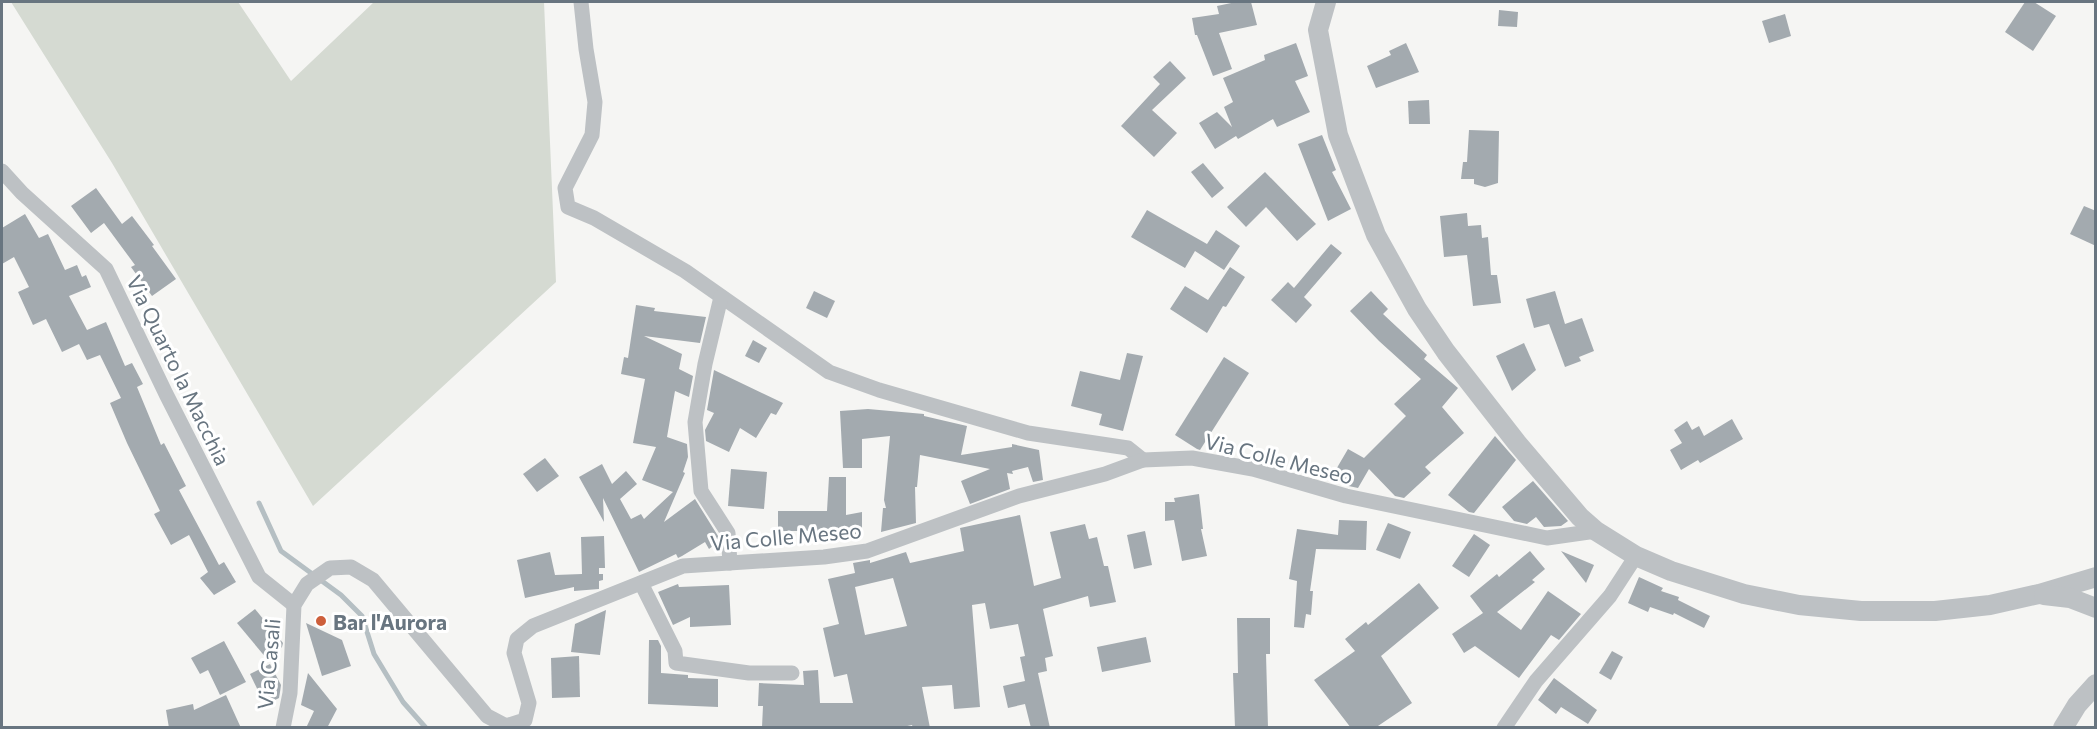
<svg xmlns="http://www.w3.org/2000/svg" width="2097" height="729" font-family="Commissioner,sans-serif">
<style>
.green{fill:#d5dad2}
.lines{fill:none;stroke-linecap:round;stroke-linejoin:round}
.stream{stroke:#b5bfc3;stroke-width:5}
.building{fill:#a3aaaf;fill-rule:evenodd}
.minor{stroke:#bdc1c4;stroke-width:15}
.tertiary{stroke:#bdc1c4;stroke-width:20}
.poi-dot{fill:#cd5f3b;stroke:#fff;stroke-width:2}
.labels{text-anchor:middle;dominant-baseline:central;stroke-width:6;stroke-linejoin:round;paint-order:stroke}
.street-label{font-size:21px;fill:#687580;stroke:#fff}
.poi-label{font-size:21px;font-weight:bold;fill:#687580;stroke:#fff;text-anchor:start}
</style>
<rect width="100%" height="100%" fill="#f5f5f3"/>
<path class="green" d="M11 2H238L291 81 374 2H544L556 282 313 506 112 163Z"/>
<g class="lines">
<path class="stream" d="M259 503 281 551 341 595 362 616 374 654 403 702 426 728"/>
</g>
<g class="building">
<path d="M1236 2H1251L1257 25 1219 33 1232 69 1213 76 1197 35H1195L1192 18 1219 14 1217 6Z"/>
<path d="M2025 2H2034L2056 16 2033 51 2005 32Z"/>
<path d="M1499 10 1518 12 1517 27 1498 26Z"/>
<path d="M1785 14 1791 36 1769 43 1762 21Z"/>
<path d="M1296 43 1308 76 1295 81 1310 112 1277 127 1273 119 1238 139 1236 136 1215 149 1199 123 1217 112 1232 127 1224 107 1233 102 1223 78 1265 60 1264 55Z"/>
<path d="M1406 43 1419 72 1376 88 1367 66 1391 55 1389 51Z"/>
<path d="M1170 61 1186 78 1152 110 1177 133 1154 157 1121 126 1160 84 1153 77Z"/>
<path d="M1429 100 1430 124H1409L1408 101Z"/>
<path d="M1469 130 1499 131 1498 183 1485 187 1474 184V179H1461L1463 162H1467Z"/>
<path d="M1322 135 1336 170 1332 172 1351 209 1328 221 1298 144Z"/>
<path d="M1203 163 1224 188 1212 198 1191 172Z"/>
<path d="M1265 172 1316 224 1297 241 1266 207 1246 227 1227 207Z"/>
<path d="M96 188 122 224 132 216 154 245 152 246 176 279 152 296 131 267 135 265 104 223 91 233 71 206Z"/>
<path d="M2084 206 2096 211V246L2070 234Z"/>
<path d="M1147 210 1207 244 1216 230 1240 246 1224 270 1195 251 1185 268 1131 237Z"/>
<path d="M1467 213 1468 226 1481 225 1482 238 1488 237 1491 275H1497L1501 303 1473 306 1467 255 1444 257 1440 216Z"/>
<path d="M25 214 39 238 48 234 65 270 77 265 82 277 86 275 91 287 69 296 87 330 106 322 125 366 132 363 143 384 137 387 161 445 164 443 186 486 179 490 219 565 224 562 236 582 214 595 200 578 208 572 189 535 171 545 154 514 160 511 127 443 110 403 121 398 100 355 87 360 79 344 62 352 46 319 33 325 18 292 29 287 14 257 2 264V228Z"/>
<path d="M1331 244 1342 253 1304 297 1312 305 1296 323 1271 300 1288 282 1294 288Z"/>
<path d="M1230 267 1245 277 1226 307 1223 306 1207 333 1170 309 1185 286 1208 300Z"/>
<path d="M814 291 835 301 827 318 806 308Z"/>
<path d="M1371 291 1388 309 1383 314 1427 355 1424 359 1458 388 1442 407 1464 433 1425 467 1431 473 1404 498 1395 496 1369 469 1358 488 1344 485 1331 478 1348 449 1364 458 1406 416 1394 404 1421 379 1379 341 1350 311Z"/>
<path d="M1555 291 1565 324 1582 318 1594 351 1579 357 1581 361 1565 367 1549 324 1534 328 1526 299Z"/>
<path d="M636 305 655 308 654 311 706 317 700 343 644 336 682 354 679 369 693 376 689 397 675 391 667 437 687 444 688 457 683 472 685 473 664 522 695 499 718 536 719 541 709 549 705 542 682 556 678 558 676 554 639 572 603 498 604 522 579 477 602 464 612 484 626 471 637 484 620 499 631 519 641 514 644 519 673 492 642 480 656 447 633 443 645 379 621 374 624 357 628 358Z"/>
<path d="M753 340 767 348 759 363 745 356Z"/>
<path d="M1524 343 1536 370 1512 391 1496 356Z"/>
<path d="M1127 353 1143 356 1123 431 1099 425 1102 414 1071 406 1080 371 1120 380Z"/>
<path d="M1224 357 1249 373 1200 450 1197 449 1175 435Z"/>
<path d="M714 370 783 403 776 415 771 413 756 438 740 428 729 452 706 441 705 430 714 413 707 410Z"/>
<path d="M868 409 924 414V416L967 426 961 455 1012 447V444L1039 450 1043 480 1033 482 1028 467 1012 471 1013 474 1007 473 1010 489 970 504 961 481 990 469 920 455 917 487H915L916 523 881 532 883 508H886L884 500 890 436 862 439V468H843L840 411Z"/>
<path d="M1732 419 1743 439 1700 463 1698 460 1681 470 1670 450 1682 443 1674 430 1687 421 1692 430 1699 426 1704 436Z"/>
<path d="M1495 436 1516 460 1474 513 1469 512 1448 495Z"/>
<path d="M545 458 559 476 537 492 523 474Z"/>
<path d="M731 469 767 472 764 509 728 506Z"/>
<path d="M829 477H846V515L862 512V535L848 538V540L830 542 829 531H778V511H827Z"/>
<path d="M1533 481 1568 521 1561 526 1544 527 1536 517 1527 524 1514 521 1502 507Z"/>
<path d="M1199 494 1203 529H1201L1207 556 1182 561 1174 520 1165 521V502H1175L1174 498Z"/>
<path d="M1020 515 1034 586 1061 578 1050 532 1085 524 1089 539 1097 537 1104 566H1108L1116 602 1090 607 1088 596 1043 609 1053 656 1045 658 1047 671 1038 673 1050 728H1031L1025 704 1008 708 1003 686 1025 681 1020 657 1025 656 1018 624 990 629 985 603 972 605 980 707 954 709 952 685 922 687 930 728H913L912 725 898 728 762 727 763 706H758L759 683 804 685 803 671 818 670 820 703H853L847 674 834 677 823 628 839 624 828 579 855 573 853 563 870 560V563L906 552 910 563 964 551 960 528ZM893 578 907 626 865 635 855 587Z"/>
<path d="M1339 520 1367 521 1366 550 1316 549 1310 591H1313L1311 615 1306 614 1304 628 1294 627 1297 581 1289 579 1297 529 1338 535Z"/>
<path d="M1388 523 1411 532 1400 559 1376 550Z"/>
<path d="M1145 531 1152 565 1134 569 1127 535Z"/>
<path d="M1474 534 1490 545 1469 577 1452 566Z"/>
<path d="M604 536 605 568H599V574H603V580L599 581V589L574 591V587L525 598 517 560 550 552 555 575 582 574 581 537Z"/>
<path d="M1530 551 1545 569 1532 580 1535 582 1497 612 1521 630 1548 591 1581 614 1559 640 1551 635 1519 678 1475 646 1464 653 1452 634 1483 613 1470 596 1497 574 1499 577Z"/>
<path d="M1561 551 1594 565 1586 583Z"/>
<path d="M1639 577 1663 588 1661 591 1679 597 1678 600 1710 616 1704 628 1674 613 1673 615 1650 607 1648 612 1628 603Z"/>
<path d="M1419 583 1439 608 1381 656 1412 703 1375 728H1351L1314 680 1355 651 1345 639 1366 622 1368 625Z"/>
<path d="M678 584 679 587 729 585 731 625 690 627V617L673 625 658 592Z"/>
<path d="M255 609 283 643 282 647 267 659 237 623Z"/>
<path d="M606 610 600 655 571 652 575 624Z"/>
<path d="M1237 618H1270V654H1266L1268 728H1235L1233 673H1238Z"/>
<path d="M306 623 342 640 351 666 322 676Z"/>
<path d="M1146 637 1151 662 1102 672 1097 647Z"/>
<path d="M649 640H658L661 646V673L688 675V678L718 679V707L648 704Z"/>
<path d="M224 641 246 682 220 695 208 670 200 674 191 658Z"/>
<path d="M1612 651 1623 657 1611 680 1599 673Z"/>
<path d="M579 656 580 697 552 698 551 658Z"/>
<path d="M270 664 281 685 280 692 279 698 265 705 250 674Z"/>
<path d="M308 673 337 709 327 728H306L314 711 301 705Z"/>
<path d="M1554 678 1597 710 1588 724 1561 707 1556 714 1538 700Z"/>
<path d="M226 695 241 728H169L166 710 193 704 194 710Z"/>
</g>
<g class="lines">
<g class="minor">
<path d="M581 2 586 49 595 102 592 135 565 188 568 207 594 218 685 271 829 372 879 390 1028 433 1128 448 1143 460"/>
<path d="M2 171 22 193 106 269 166 394 259 577 294 605"/>
<path d="M721 297 705 364 695 422 701 491 728 533 730 563"/>
<path d="M641 583 675 651 676 663 749 673H792"/>
<path d="M283 728 290 693 294 605 307 584 330 568 351 567 373 580 487 716 506 726 525 720 529 703 514 653 517 639 533 626 683 566 824 557 867 551 1019 496 1105 474 1143 460 1192 458 1253 469 1346 496 1547 538 1596 531"/>
<path d="M1504 728 1536 681 1610 596 1636 556"/>
</g>
<g class="tertiary">
<path d="M1326 2 1318 30 1338 135 1376 235 1417 309 1446 352 1517 443 1580 517 1596 531 1636 556 1671 571 1744 594 1799 605 1861 611H1935L1990 605 2039 594 2096 577"/>
<path d="M2044 595 2070 598 2096 608"/>
<path d="M2063 728 2077 705 2096 684"/>
</g>
</g>
<circle class="poi-dot" cx="321" cy="621" r="6"/>
<g class="labels">
<g class="street-label">
<text transform="translate(179 370) rotate(64)">Via Quarto la Macchia</text>
<text transform="translate(1279 458) rotate(14)">Via Colle Meseo</text>
<text transform="translate(786 536) rotate(-5)">Via Colle Meseo</text>
<text transform="translate(268 664) rotate(-85)">Via Casali</text>
</g>
<g class="poi-label">
<text x="333" y="621">Bar l'Aurora</text>
</g>
</g>
<rect width="2097" height="729" fill="none" stroke="#687580" stroke-width="6"/>
</svg>
